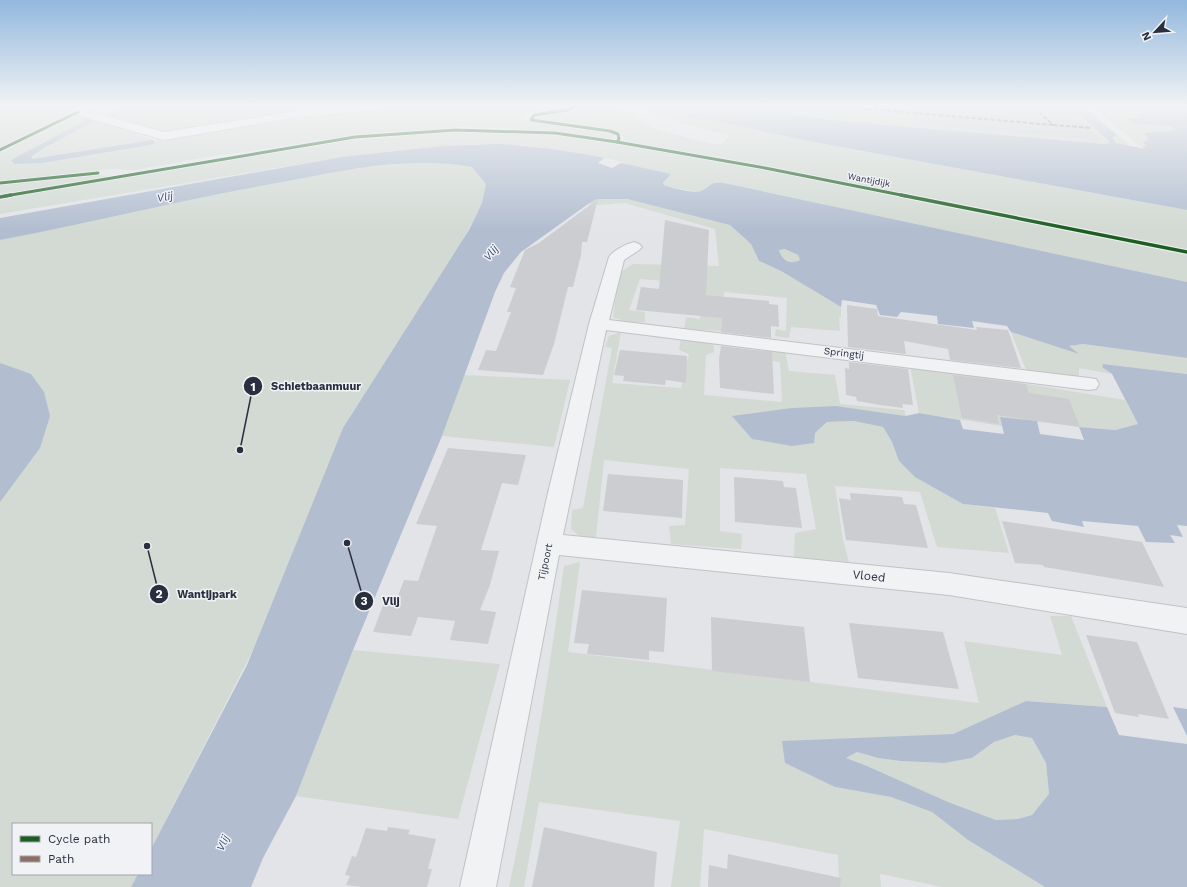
<svg xmlns="http://www.w3.org/2000/svg" width="1187" height="887" font-family="'Work Sans',sans-serif">
<style>
.green{fill:#d2dad3}
.water{fill:#b2bed0;fill-rule:evenodd}
.building{fill:#cccdd1}
.lines{fill:none;stroke-linecap:round;stroke-linejoin:round}
.minor-casing{stroke:#c0c2c5;stroke-width:2}
.minor{fill:#f1f2f4;fill-rule:evenodd}
.quiet{stroke:#8d6e63;stroke-width:2;stroke-dasharray:4.5 2;stroke-linecap:butt}
.cycleway-far1-casing{stroke:#f0f2f6;stroke-width:4.5}
.cycleway-casing{stroke:#f0f2f6;stroke-width:5.5}
.cycleway-far1{stroke:#1b5e20;stroke-width:3}
.cycleway{stroke:#1b5e20;stroke-width:3.5}
.labels{text-anchor:middle;dominant-baseline:central;stroke-width:3;stroke-linejoin:round;paint-order:stroke}
.far-street-label{font-size:9px;fill:#2a2f3f;stroke:#f0f2f6}
.street-label{font-size:10px;fill:#2a2f3f;stroke:#f0f2f6}
.water-label{font-size:11px;font-style:italic;fill:#384a70;stroke:#f0f2f6}
.near-street-label{font-size:12px;fill:#2a2f3f;stroke:#f0f2f6}
.leader{fill:none;stroke:#2a2f3f;stroke-width:1.5}
.callout-dot{fill:#2a2f3f;stroke:#f0f2f6;stroke-width:1.5}
.mark-label{font-size:12px;text-anchor:middle;font-weight:bold;fill:#fff}
.callout-label{font-size:11px;text-anchor:middle;font-weight:bold;fill:#2a2f3f;stroke:#f0f2f6;stroke-width:3;stroke-linejoin:round;paint-order:stroke}
</style>
<rect width="100%" height="100%" fill="#e2e4e7"/>
<g class="green">
<path d="M0 106H87L0 148Z"/>
<path d="M122 106H346L334 109 154 136 104 117 105 115Z"/>
<path d="M390 106H564V108L529 114 524 116 523 119 533 123 605 132 613 134 615 136 610 139 523 129 461 127 431 129 338 138 207 157 135 170 109 169 0 182V153L78 114 90 118 11 160 14 164 43 163 155 144 32 159 31 157 44 148 97 120 154 140 302 119 312 115Z"/>
<path d="M577 106 619 107 654 129 712 144H721L730 136 729 135 677 122 639 106H662L682 112 692 119 711 120 814 142 1187 210V250L739 161 625 142 621 134 615 131 548 122 534 119 533 116 567 111Z"/>
<path d="M736 106H1084L1130 145 1105 144 830 120Z"/>
<path d="M1091 106 1145 107 1166 114 1136 115 1139 119 1128 120 1134 124 1171 126 1174 129 1172 131 1144 133 1149 140 1144 142 1147 146V149H1144Z"/>
<path d="M445 132 541 134 619 144 755 168 1187 255V282L724 183C707 182 709 190 698 192L667 187 663 184 670 174 635 167 615 160 540 147 522 145 443 146 342 157 0 214V198L207 163 346 141Z"/>
<path d="M413 162H437L472 167 486 184 482 203 151 849V824H13V874H138L131 887H0V240L214 193 352 169Z"/>
<path d="M101 175 109 177 0 195V185L59 178Z"/>
<path d="M610 198 627 199 730 225 751 244 759 261 781 271 841 307V317H839L840 331 791 327 789 338 775 336 776 329 786 331 787 298 724 292 721 331 684 329 686 317 700 319 705 284 640 279 629 310 645 312V322L629 323 613 317 619 273 633 264 719 266 715 229 625 203 599 205 588 204 597 199Z"/>
<path d="M785 249 798 255 800 260 794 263C785 261 781 260 779 250Z"/>
<path d="M621 332 612 383 681 388 689 354 679 350 681 339 713 342 714 352 706 355 704 395 782 402 780 362 763 360 764 348 785 351 789 371 835 375 840 404 904 410 906 416 836 406 815 433 827 422 854 421 883 427 892 442 899 461 963 504 995 508 1009 553 937 547 920 492 835 486 843 540 849 562 794 557 795 533 816 529 806 474 720 468V531L742 534 741 549 671 544 669 526 685 525 689 469 604 460 596 537H580L571 529 572 510 583 508 612 348 605 347 609 336Z"/>
<path d="M1011 332 1076 353 1068 346 1083 344 1187 358V374L1103 364 1102 367 1112 374 1079 368V377L1026 370Z"/>
<path d="M910 365 1125 400 1138 424 1115 430 1079 427 1000 417 1002 426 919 413Z"/>
<path d="M464 375 570 380 554 447 442 436Z"/>
<path d="M580 562 568 652 979 703 964 641 1062 655 1050 616H1071L1107 707 1026 701 953 734 782 742 835 787 891 797 932 812 968 840 1045 887H942L880 874 881 887H839L838 855 704 829 700 887H671L680 821 539 802 524 887H509C532 781 549 673 564 566Z"/>
<path d="M353 650 500 664 458 819 296 796Z"/>
<path d="M1015 735 1032 738 1046 763 1049 795 1032 815 1018 819 996 820 948 802 867 766 846 758 857 752 878 758 900 761 944 763 972 758 994 742Z"/>
</g>
<g class="water">
<path d="M662 106H736L830 120 1105 144 1110 143 1108 140 1081 116 1053 113 1073 112 1076 111 1070 106H1082L1117 135 1112 137 1116 143 1145 149 1143 147 1147 146 1143 142 1149 140 1144 133 1172 131 1174 129 1171 126 1134 124 1127 119H1139L1136 114H1165L1145 107 1128 106H1187V210L814 142 711 120 692 119 682 112Z"/>
<path d="M90 118 97 120 44 148 32 156V159L153 140 155 144 43 163 14 164 11 160Z"/>
<path d="M499 144C535 146 569 151 604 158L598 163 612 168 621 163 671 174 663 183 664 185C670 188 696 194 701 191 713 186 708 182 724 183L1187 282V358L1083 344 1069 346 1079 354 1011 332 1007 326 972 321 974 328 938 324 937 316 901 312 897 317 880 315 876 305 842 300 841 307 781 271 759 261 751 244 730 225 627 199H597L588 204 521 252 504 273 495 292 442 436 353 650 296 796 263 858 251 887H131L138 874H151V849L247 665 343 428 469 230 482 203 486 184 472 167C412 156 352 169 293 180 194 197 98 221 0 240V218L342 157 443 146ZM785 249 798 255 800 260C790 265 782 261 779 250Z"/>
<path d="M0 363 31 374 44 392 50 416 40 448 0 502Z"/>
<path d="M1103 364 1187 374V526L1177 525 1183 537 1170 535 1175 543 1146 542 1138 526 1082 521 1084 527 1052 521 1048 513 963 504 915 477 899 461 892 442 883 427 854 421 827 422 815 433 814 443 792 446 752 439 732 416 792 408 836 406 906 416 919 413 960 420 963 429 1004 434 1000 417 1037 421 1040 434 1084 440 1079 427 1115 430 1138 424 1112 374 1102 367Z"/>
<path d="M1026 701 1107 707 1119 735 1187 744V887H1045L968 840 932 812 891 797 835 787 785 763 782 741 953 734ZM1015 735 1032 738 1046 763 1049 794 1032 815 1018 819 996 820 948 802 867 766 846 758 857 752 878 758 900 761 944 763 972 758 994 742Z"/>
<path d="M1173 707 1187 709V736Z"/>
</g>
<g class="building">
<path d="M910 106H1063L1101 140 914 124Z"/>
<path d="M598 199 587 242H582L581 255 573 287H568L554 344 543 375 478 370 486 350 496 351 511 312H507L516 288 510 287 525 250 539 243Z"/>
<path d="M665 220 709 230 706 295 769 301V304L778 305 779 327 771 326V338L721 332 722 318 636 310 641 287 659 289Z"/>
<path d="M847 305 877 309 878 316 977 330 976 327 1008 330 1021 368 950 360 948 349 904 341 906 354 848 347Z"/>
<path d="M721 346 772 352 774 394 720 388 719 359Z"/>
<path d="M620 350 687 356 686 383 666 380 665 385 623 381 624 376 614 375Z"/>
<path d="M849 362 908 369 913 405 902 404 903 408 880 405 857 401 856 397 846 395 845 368 849 369Z"/>
<path d="M953 375 1026 384 1029 393 1069 399 1080 427 997 415 999 424 962 418Z"/>
<path d="M448 448 526 455 518 485 502 483 481 550 499 551 490 585 480 610 496 612 488 644 450 640 455 621 418 617 411 636 373 632 385 600 396 601 404 580 418 581 437 526 416 524Z"/>
<path d="M608 474 683 480 682 518 603 511Z"/>
<path d="M734 477 783 481 784 487 796 488 802 528 735 522Z"/>
<path d="M850 493 902 497 904 504 916 505 928 548 846 540 839 498 851 500Z"/>
<path d="M1002 521 1142 542 1164 587 1044 567 1043 565 1015 563Z"/>
<path d="M582 590 667 598 664 652 649 651V660L587 654 589 644 574 643Z"/>
<path d="M711 617 804 627 810 682 712 671Z"/>
<path d="M849 623 943 632 959 689 858 678Z"/>
<path d="M1086 635 1137 642 1169 719 1138 714 1139 717 1115 713Z"/>
<path d="M388 827 410 830 408 834 436 839 428 869H432L427 887H361L346 885 350 876 345 875 352 856 356 857 366 828 387 831Z"/>
<path d="M544 827 657 852 654 887H532Z"/>
<path d="M728 854 841 878 840 887H708L709 865 727 869Z"/>
</g>
<g class="lines">
<defs>
<g id="minor">
<path d="M83 106H96L95 108 88 111 164 132 292 112 357 106H385L380 109 292 118 164 140 74 114 73 112Z"/>
<path d="M634 242 639 244 642 247 639 250 624 260 609 320 1089 378 1096 379 1099 384 1096 389 1089 390 606 330 563 535 949 573 1187 608V634L949 595 559 555 496 887H460L547 497 589 324 609 257C614 250 626 244 634 242Z"/>
</g>
</defs>
<use href="#minor" class="minor-casing"/>
<use href="#minor" class="minor"/>
<g class="quiet">
<path d="M835 106 1053 125 1033 106"/>
<path d="M1053 125 1092 128"/>
</g>
<defs>
<g id="cycleway-far1">
<path d="M574 106 568 110 534 115 531 120 610 131 618 134 619 139 617 142"/>
<path d="M0 150 78 112"/>
<path d="M0 183 98 173"/>
<path d="M5 196 355 137 455 130 555 133 617 142 765 168 906 196"/>
</g>
<g id="cycleway">
<path d="M901 195 1187 252"/>
<path d="M0 197 11 195"/>
</g>
</defs>
<use href="#cycleway-far1" class="cycleway-far1-casing"/>
<use href="#cycleway" class="cycleway-casing"/>
<use href="#cycleway-far1" class="cycleway-far1"/>
<use href="#cycleway" class="cycleway"/>
</g>
<linearGradient id="sky" x2="0" y2="1"><stop stop-color="#92b8de"/><stop offset="0.46" stop-color="#f2f3f4"/><stop offset="1" stop-color="#f2f3f4" stop-opacity="0"/></linearGradient>
<rect width="1187" height="230" fill="url(#sky)"/>
<g class="labels">
<g class="far-street-label">
<text transform="translate(869 180) rotate(11)">Wantijdijk</text>
</g>
<g class="street-label">
<text transform="translate(844 353) rotate(7)">Springtij</text>
<text transform="translate(545 562) rotate(-78)">Tijpoort</text>
</g>
<g class="water-label">
<text transform="translate(165 197) rotate(-11)">Vlij</text>
<text transform="translate(491 253) rotate(-51)">Vlij</text>
<text transform="translate(223 843) rotate(-66)">Vlij</text>
</g>
<g class="near-street-label">
<text transform="translate(869 576) rotate(6)">Vloed</text>
</g>
</g>
<path class="leader" d="M240 450L253 386M147 546L159 594M347 543L364 601"/>
<g class="callout-dot">
<circle cx="240" cy="450" r="4"/>
<circle cx="147" cy="546" r="4"/>
<circle cx="347" cy="543" r="4"/>
<circle cx="253" cy="386" r="10"/>
<circle cx="159" cy="594" r="10"/>
<circle cx="364" cy="601" r="10"/>
</g>
<g class="mark-label">
<text x="253" y="391">1</text>
<text x="159" y="598">2</text>
<text x="364" y="605">3</text>
</g>
<g class="callout-label">
<text x="316" y="390">Schietbaanmuur</text>
<text x="207" y="598">Wantijpark</text>
<text x="391" y="605">Vlij</text>
</g>
<rect x="12" y="823" width="140" height="52" fill="#f0f2f6" stroke="#a1a4ad"/>
<rect x="20" y="836" width="20" height="6" fill="#1b5e20" stroke="#a1a4ad"/>
<text x="48" y="843" font-size="12" fill="#2a2f3f">Cycle path</text>
<rect x="20" y="856" width="20" height="6" fill="#8d6e63" stroke="#a1a4ad"/>
<text x="48" y="863" font-size="12" fill="#2a2f3f">Path</text>
<g transform="translate(1155 32) rotate(244)" stroke="#f0f2f6" stroke-width="3" paint-order="stroke">
<path d="M0-3L7 15L0 10L-7 15Z" fill="#2a2f3f"/>
<text y="-6" font-size="11" font-weight="bold" text-anchor="middle" fill="#2a2f3f">N</text>
</g>
</svg>
